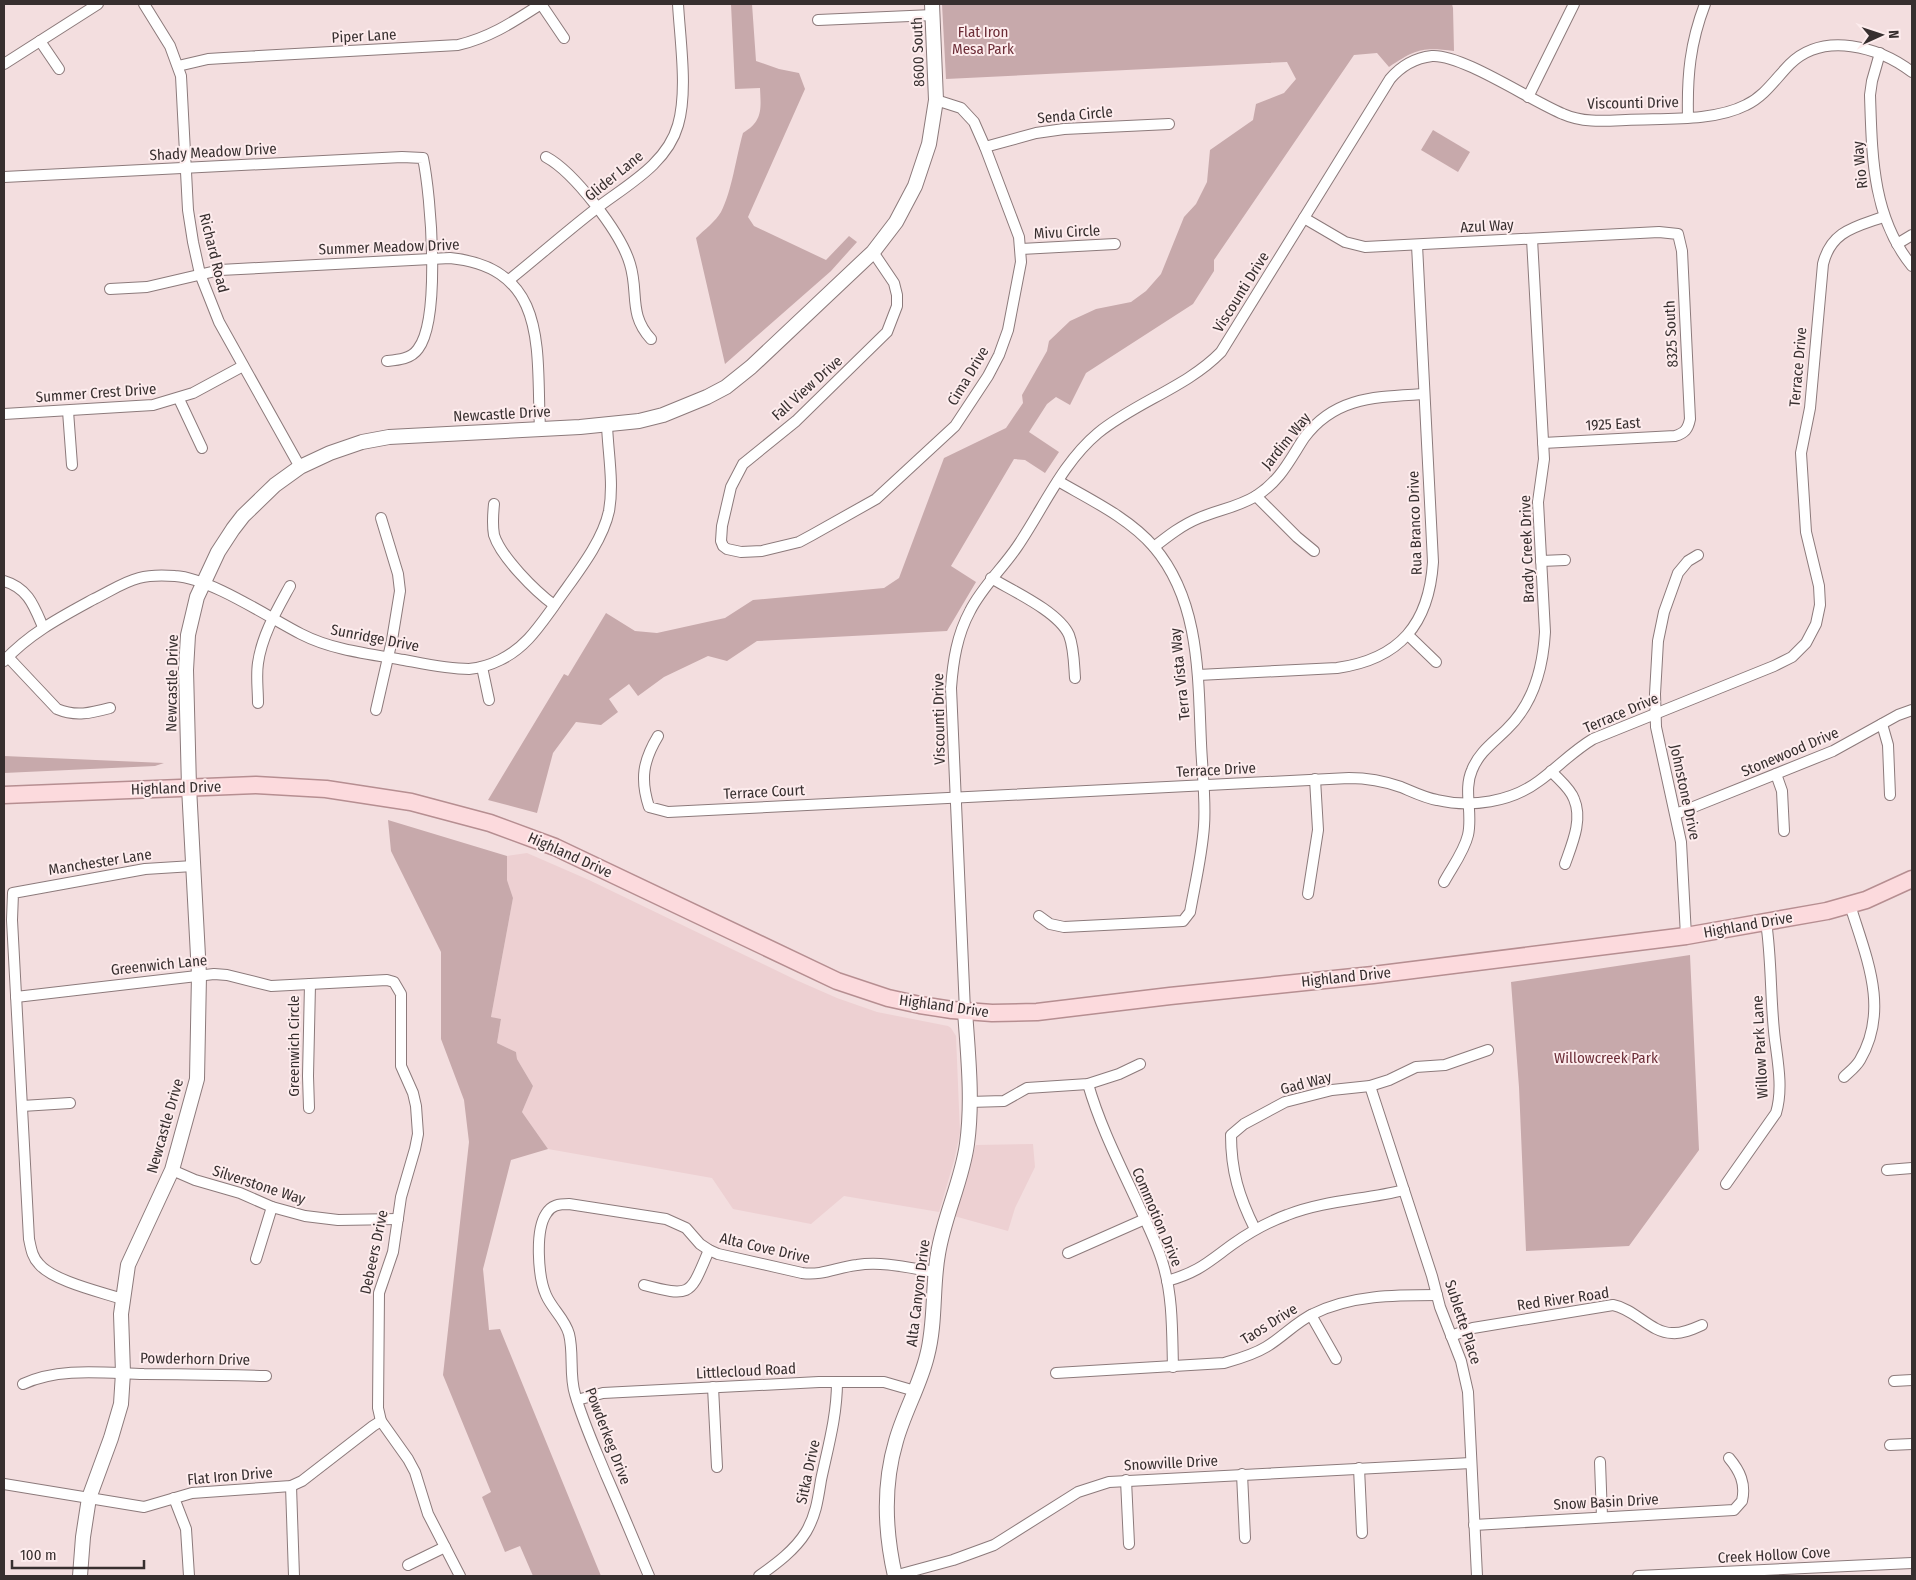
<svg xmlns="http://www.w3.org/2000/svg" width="1916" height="1580" font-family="'Fira Sans Condensed',sans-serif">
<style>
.built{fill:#edd0d2}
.green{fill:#c7a9ab}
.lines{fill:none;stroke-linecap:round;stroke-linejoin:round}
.minor-casing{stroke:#8c7a7b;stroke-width:12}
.tertiary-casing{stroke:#8c7a7b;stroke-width:16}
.primary-casing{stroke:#b68e91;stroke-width:19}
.minor{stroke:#fff;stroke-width:10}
.tertiary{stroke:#fff;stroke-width:14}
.primary{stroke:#fcdadd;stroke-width:16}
.labels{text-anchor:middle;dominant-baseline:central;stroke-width:4;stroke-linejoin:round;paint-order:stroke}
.park-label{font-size:15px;fill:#6d2e38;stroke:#fdeced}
.street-label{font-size:15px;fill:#372f2f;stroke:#fdeced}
</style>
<rect width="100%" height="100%" fill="#f3dedf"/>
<g class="built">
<path d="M527 853 589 880 796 980 837 998 877 1012 948 1026 951 1028 956 1036 960 1133 954 1161 939 1212 844 1196 811 1224 733 1209 712 1178 548 1149 522 1112 533 1086 517 1059 516 1052 497 1043 501 1020 491 1017 513 898 507 880V856Z"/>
<path d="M1033 1144 1035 1167 1015 1208 1008 1231 954 1216 976 1145Z"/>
</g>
<g class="green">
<path d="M731 4H752L756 61 779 69 799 73 805 89 748 217 754 226 826 260 849 236 857 242 831 271 725 364 696 238C704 230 716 221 721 212 732 191 736 157 743 133 763 121 761 109 760 88L735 89Z"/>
<path d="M942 4H1452L1453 8 1454 51C1422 47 1416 49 1389 67L1377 53 1354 55 1214 260V271L1193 304 1086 373 1070 405 1056 397 1047 404 1029 432 1059 452 1045 473 1025 460 1014 459 951 566 976 582 947 631 757 641 727 661 708 656 664 677 638 696 629 684 609 699 618 712 601 725 576 722 553 753 537 813 488 800 564 674 568 676 606 613 635 631 657 633 725 618 753 600 884 588 899 578 944 458 1006 428 1023 403 1022 395 1047 351 1049 341 1070 321 1096 309 1131 302 1146 291 1161 274 1184 217 1196 204 1207 182 1210 150 1253 120 1256 104 1284 93 1296 79 1287 62 946 79Z"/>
<path d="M1433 130 1470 152 1458 172 1421 150Z"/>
<path d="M4 756 164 763 155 766 4 773Z"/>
<path d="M388 820 507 856V880L513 898 491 1017 501 1019 497 1043 516 1052 517 1059 533 1086 522 1112 548 1149 511 1160 483 1269 489 1330 500 1329 601 1576H533L520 1546 505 1552 482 1497 491 1492 443 1375 469 1142 464 1100 441 1039V952L391 851Z"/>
<path d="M1690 955 1699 1150 1629 1246 1526 1251 1519 1087 1511 982Z"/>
</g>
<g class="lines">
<defs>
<g id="minor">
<path d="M144 4 170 46 181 76 188 210 193 242 200 274 219 322 300 467"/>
<path d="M541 4 564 38"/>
<path d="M818 20 933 15"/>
<path d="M40 41 59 69"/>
<path d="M1880 53 1872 81 1870 95C1872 155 1872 217 1912 266"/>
<path d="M4 64 98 4"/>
<path d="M178 66 208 59 224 58 458 45C491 37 513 22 541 4"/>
<path d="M1528 97 1574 4"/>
<path d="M1688 117C1687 76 1690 43 1705 4"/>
<path d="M985 147 1036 133 1064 129 1169 124"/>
<path d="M546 157C574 172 621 233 630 264 639 293 628 314 651 339"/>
<path d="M4 177 402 157 423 158C431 196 441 319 418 349 411 359 398 360 387 361"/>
<path d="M1304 218 1345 242 1365 247 1659 232 1678 234 1682 251 1690 419C1688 429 1685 433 1675 436L1543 443"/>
<path d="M1897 244 1912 235"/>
<path d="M1021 249 1115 244"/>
<path d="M873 252 894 283 897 295V306L887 332 796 421 743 464 731 487 722 526 721 541 723 546 727 549 741 552 762 551 799 542 812 535 876 499 955 426 988 376 999 355 1008 330 1021 262 1019 237 985 147 974 122 961 108 936 100"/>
<path d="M509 280C539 256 567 231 597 208 627 185 667 164 678 125 688 91 680 40 678 4"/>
<path d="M110 289 147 287 220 270 450 258C550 268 536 352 540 428"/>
<path d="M179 399 202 448"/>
<path d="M68 411 72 465"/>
<path d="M4 414 153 405 193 393 243 366"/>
<path d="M1256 496 1297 537 1314 551"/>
<path d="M494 504C493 514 492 524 494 535 501 557 535 591 554 605"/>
<path d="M1154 547C1168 536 1182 525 1199 518 1218 510 1238 507 1256 496 1280 481 1289 461 1304 438 1335 396 1377 397 1424 394"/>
<path d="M1541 561 1565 560"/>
<path d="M991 578C1013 591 1059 612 1069 635 1074 648 1074 664 1075 678"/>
<path d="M4 581C28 588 34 606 43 627"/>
<path d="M1408 635 1436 662"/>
<path d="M8 657 57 709C76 717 91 713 110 708"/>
<path d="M4 661C30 633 61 617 94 599 109 592 123 582 139 578 150 575 163 575 175 576 210 578 268 617 301 634 332 650 369 654 404 660 425 664 447 669 469 669 479 668 490 665 500 660 525 648 538 628 554 606 573 578 602 544 609 511 614 483 608 453 607 425"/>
<path d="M482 667 489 700"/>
<path d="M1198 675 1337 668C1400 659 1429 624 1433 562L1417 245"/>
<path d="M258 703C258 689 256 676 258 663 262 635 277 610 290 586"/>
<path d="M376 710 392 640 400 591 398 574 381 518"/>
<path d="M1882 724 1888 745 1890 795"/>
<path d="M658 736C643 761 640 779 649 807L668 812 1349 778C1367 778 1384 781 1401 787 1413 792 1425 798 1437 800 1471 808 1511 802 1539 781 1558 767 1573 751 1593 739L1774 666 1792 657 1806 643 1816 624 1820 605 1819 586 1806 532 1801 453 1810 408 1823 264C1831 231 1855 227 1883 217"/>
<path d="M1551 771C1559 780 1570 788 1574 799 1583 820 1572 844 1565 864"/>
<path d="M1776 774 1782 791 1784 831"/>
<path d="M1676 814 1833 751 1898 715 1912 710"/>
<path d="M1444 882C1452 867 1464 852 1468 835 1473 813 1463 790 1472 770 1479 752 1494 742 1507 729 1534 703 1543 668 1545 632L1538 502 1544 459 1532 239"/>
<path d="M1308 894 1318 830 1315 779"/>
<path d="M1039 916 1050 924 1064 927 1183 921 1190 912C1195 884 1202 855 1204 826 1206 799 1202 770 1201 743 1198 676 1200 601 1154 547 1129 518 1091 500 1058 481"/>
<path d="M1686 936 1681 842 1656 727 1655 694 1658 641 1664 612 1678 573 1688 561 1698 555"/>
<path d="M16 997 214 974 227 975 271 986 387 980 394 982 401 994V1066L413 1093 416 1106 418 1134 415 1149 401 1197 393 1252 379 1293 378 1408 381 1421 408 1459 415 1472 428 1514 460 1576"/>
<path d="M965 1011 951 688C953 661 957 635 970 611 982 587 1002 569 1017 547 1043 509 1062 463 1098 433 1136 402 1187 387 1221 352L1390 79C1401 66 1415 58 1432 56 1462 54 1531 101 1563 114 1583 123 1605 121 1626 120 1663 118 1713 122 1746 105 1765 96 1776 78 1790 64 1824 31 1879 47 1912 72"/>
<path d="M1844 1077C1849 1072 1856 1067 1860 1060 1890 1009 1866 957 1850 905"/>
<path d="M1088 1084C1100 1126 1120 1165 1138 1204 1147 1224 1157 1243 1163 1264 1173 1297 1172 1333 1173 1367"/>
<path d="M1370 1086 1432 1276 1440 1307 1461 1361 1468 1392 1477 1576"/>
<path d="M969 1102 1004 1101 1027 1088 1088 1084 1119 1074 1140 1064"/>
<path d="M22 1106 70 1103"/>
<path d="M309 1108 308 1076 310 984"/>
<path d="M172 1170 195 1180 240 1193 272 1207 305 1216 338 1220 398 1219"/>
<path d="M1887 1170 1912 1168"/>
<path d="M1726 1184 1776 1113C1783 1090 1778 1063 1775 1040 1770 1001 1772 961 1766 922"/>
<path d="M1255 1229C1239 1197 1231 1171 1231 1135L1244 1124 1285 1102 1332 1090 1370 1086 1389 1080 1416 1067 1445 1065 1488 1050"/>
<path d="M1068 1253 1145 1219"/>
<path d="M256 1259 272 1207"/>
<path d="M1167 1281C1199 1272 1208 1262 1233 1244 1250 1232 1268 1222 1287 1215 1325 1200 1365 1200 1404 1190"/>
<path d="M644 1285C693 1298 690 1294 709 1250"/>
<path d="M122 1299C101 1292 53 1281 39 1264 32 1257 31 1248 29 1239L12 920 13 893 145 869 193 866"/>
<path d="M1311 1315 1336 1359"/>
<path d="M1451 1336 1473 1328 1613 1305C1635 1309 1651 1333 1672 1333 1682 1334 1693 1329 1702 1325"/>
<path d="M1056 1373 1224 1363C1238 1359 1253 1355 1266 1347 1283 1337 1296 1322 1313 1314 1351 1295 1395 1295 1437 1295"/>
<path d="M1894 1381 1912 1380"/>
<path d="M23 1384C59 1367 104 1373 144 1374 184 1374 225 1375 266 1376"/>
<path d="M713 1387 717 1467"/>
<path d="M577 1400 603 1393 819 1382H884L915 1391"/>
<path d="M1890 1445 1912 1444"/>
<path d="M1600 1462 1602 1517"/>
<path d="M1359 1468 1362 1533"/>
<path d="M1242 1474 1245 1538"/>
<path d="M1126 1480 1129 1544"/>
<path d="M4 1484 144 1507 192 1493 291 1486 302 1481 373 1426 381 1421"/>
<path d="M291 1486 294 1576"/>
<path d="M174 1498 186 1529 189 1576"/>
<path d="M1474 1525 1734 1510 1742 1501C1746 1484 1740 1471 1729 1458"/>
<path d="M408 1565 445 1547"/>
<path d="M649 1576C635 1543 621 1509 606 1475 595 1448 583 1422 575 1394 569 1375 574 1354 569 1334 565 1319 552 1309 546 1295 538 1277 535 1231 546 1214 551 1205 559 1204 569 1204L666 1219 686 1228 700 1244 709 1250 718 1254 802 1273C822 1276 838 1267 857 1265 882 1261 910 1268 935 1272"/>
<path d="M759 1576C776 1564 795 1550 806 1532 816 1515 818 1499 821 1480 828 1447 837 1416 837 1382"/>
<path d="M894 1576 953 1560 994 1545 1078 1492 1109 1482 1471 1463"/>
<path d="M1638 1576 1912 1563"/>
</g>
<g id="tertiary">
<path d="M80 1576 83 1537 89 1498 111 1438 121 1404 123 1373 121 1314 128 1265 172 1170 197 1079 199 975 189 787 186 670 188 635 197 597 218 552 233 529 243 516 275 485 300 467 330 453 362 442 389 437 580 427 639 421 663 415 707 397 726 387 751 367 873 252 896 222 915 186 929 144 936 100 932 4"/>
<path d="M895 1576C885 1532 883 1485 896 1441 904 1412 920 1385 927 1356 936 1322 932 1287 938 1254 944 1216 962 1181 967 1144 973 1100 968 1055 965 1011"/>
</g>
<path id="primary" d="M4 795 256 785 326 789 411 802 490 823 555 847 837 981 888 998 920 1005 952 1010 992 1013 1037 1012 1170 996 1373 975 1686 936 1827 911 1866 900 1912 879"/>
</defs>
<use href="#minor" class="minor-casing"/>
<use href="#tertiary" class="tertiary-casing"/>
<use href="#primary" class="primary-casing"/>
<use href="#minor" class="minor"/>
<use href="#tertiary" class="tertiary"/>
<use href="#primary" class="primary"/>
</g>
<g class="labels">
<g class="park-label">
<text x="983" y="32">Flat Iron<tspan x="983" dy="17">Mesa Park</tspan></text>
<text x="1606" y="1058">Willowcreek Park</text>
</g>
<g class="street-label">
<text transform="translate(364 36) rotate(-3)">Piper Lane</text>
<text transform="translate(918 52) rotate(-92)">8600 South</text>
<text transform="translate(1633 103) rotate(-1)">Viscounti Drive</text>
<text transform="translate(1075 115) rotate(-5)">Senda Circle</text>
<text transform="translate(213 152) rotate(-3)">Shady Meadow Drive</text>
<text transform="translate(1860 165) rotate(-96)">Rio Way</text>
<text transform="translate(614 176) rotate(-39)">Glider Lane</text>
<text transform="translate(1487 226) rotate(-3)">Azul Way</text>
<text transform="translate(1067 232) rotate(-3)">Mivu Circle</text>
<text transform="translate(389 247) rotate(-2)">Summer Meadow Drive</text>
<text transform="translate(214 253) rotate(76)">Richard Road</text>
<text transform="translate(1241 292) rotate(-58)">Viscounti Drive</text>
<text transform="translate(1671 334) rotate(-93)">8325 South</text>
<text transform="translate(1798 367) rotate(-85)">Terrace Drive</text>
<text transform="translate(968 376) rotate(-59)">Cima Drive</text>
<text transform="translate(807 388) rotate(-42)">Fall View Drive</text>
<text transform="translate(96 393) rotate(-4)">Summer Crest Drive</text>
<text transform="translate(502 414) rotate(-3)">Newcastle Drive</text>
<text transform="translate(1613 424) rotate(-3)">1925 East</text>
<text transform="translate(1286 441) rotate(-51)">Jardim Way</text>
<text transform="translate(1415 523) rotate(-92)">Rua Branco Drive</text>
<text transform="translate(1527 549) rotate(-92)">Brady Creek Drive</text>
<text transform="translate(375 638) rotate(11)">Sunridge Drive</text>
<text transform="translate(1180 674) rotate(-96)">Terra Vista Way</text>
<text transform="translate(172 683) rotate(-89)">Newcastle Drive</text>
<text transform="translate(1621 713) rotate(-23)">Terrace Drive</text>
<text transform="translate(939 719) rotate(-91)">Viscounti Drive</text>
<text transform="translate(1790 752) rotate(-23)">Stonewood Drive</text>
<text transform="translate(1216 770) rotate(-3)">Terrace Drive</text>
<text transform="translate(176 788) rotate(-2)">Highland Drive</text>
<text transform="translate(764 792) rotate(-3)">Terrace Court</text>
<text transform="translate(1685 792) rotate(78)">Johnstone Drive</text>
<text transform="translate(570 855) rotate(24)">Highland Drive</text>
<text transform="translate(100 862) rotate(-9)">Manchester Lane</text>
<text transform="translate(1748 925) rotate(-10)">Highland Drive</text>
<text transform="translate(159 965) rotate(-6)">Greenwich Lane</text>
<text transform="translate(1346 977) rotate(-6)">Highland Drive</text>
<text transform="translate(944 1006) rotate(8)">Highland Drive</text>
<text transform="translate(294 1046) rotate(-90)">Greenwich Circle</text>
<text transform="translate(1760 1047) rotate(-93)">Willow Park Lane</text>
<text transform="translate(1306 1083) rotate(-15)">Gad Way</text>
<text transform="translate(165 1126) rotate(-74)">Newcastle Drive</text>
<text transform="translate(259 1185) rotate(18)">Silverstone Way</text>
<text transform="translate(1157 1217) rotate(67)">Commotion Drive</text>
<text transform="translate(765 1248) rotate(13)">Alta Cove Drive</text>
<text transform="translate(374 1252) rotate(-78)">Debeers Drive</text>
<text transform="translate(918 1293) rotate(-83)">Alta Canyon Drive</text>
<text transform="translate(1563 1299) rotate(-8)">Red River Road</text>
<text transform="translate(1463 1322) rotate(72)">Sublette Place</text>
<text transform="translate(1269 1324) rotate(-32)">Taos Drive</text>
<text transform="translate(195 1359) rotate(1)">Powderhorn Drive</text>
<text transform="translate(746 1371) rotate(-3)">Littlecloud Road</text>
<text transform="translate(608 1436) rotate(69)">Powderkeg Drive</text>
<text transform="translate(1171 1463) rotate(-3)">Snowville Drive</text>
<text transform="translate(808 1472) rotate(-78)">Sitka Drive</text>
<text transform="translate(230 1476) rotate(-5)">Flat Iron Drive</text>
<text transform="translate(1606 1502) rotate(-3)">Snow Basin Drive</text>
<text transform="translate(1774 1555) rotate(-3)">Creek Hollow Cove</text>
</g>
</g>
<rect width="1916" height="1580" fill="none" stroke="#372f2f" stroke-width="10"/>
<g transform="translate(1881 35) rotate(87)" stroke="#fdeced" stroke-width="4" paint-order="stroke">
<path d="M0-4L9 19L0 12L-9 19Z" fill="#372f2f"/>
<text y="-8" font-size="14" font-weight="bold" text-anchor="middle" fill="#372f2f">N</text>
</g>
<path d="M12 1560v8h132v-8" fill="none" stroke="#372f2f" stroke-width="2.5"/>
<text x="20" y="1560" font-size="15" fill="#372f2f" stroke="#fdeced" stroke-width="4" paint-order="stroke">100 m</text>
</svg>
